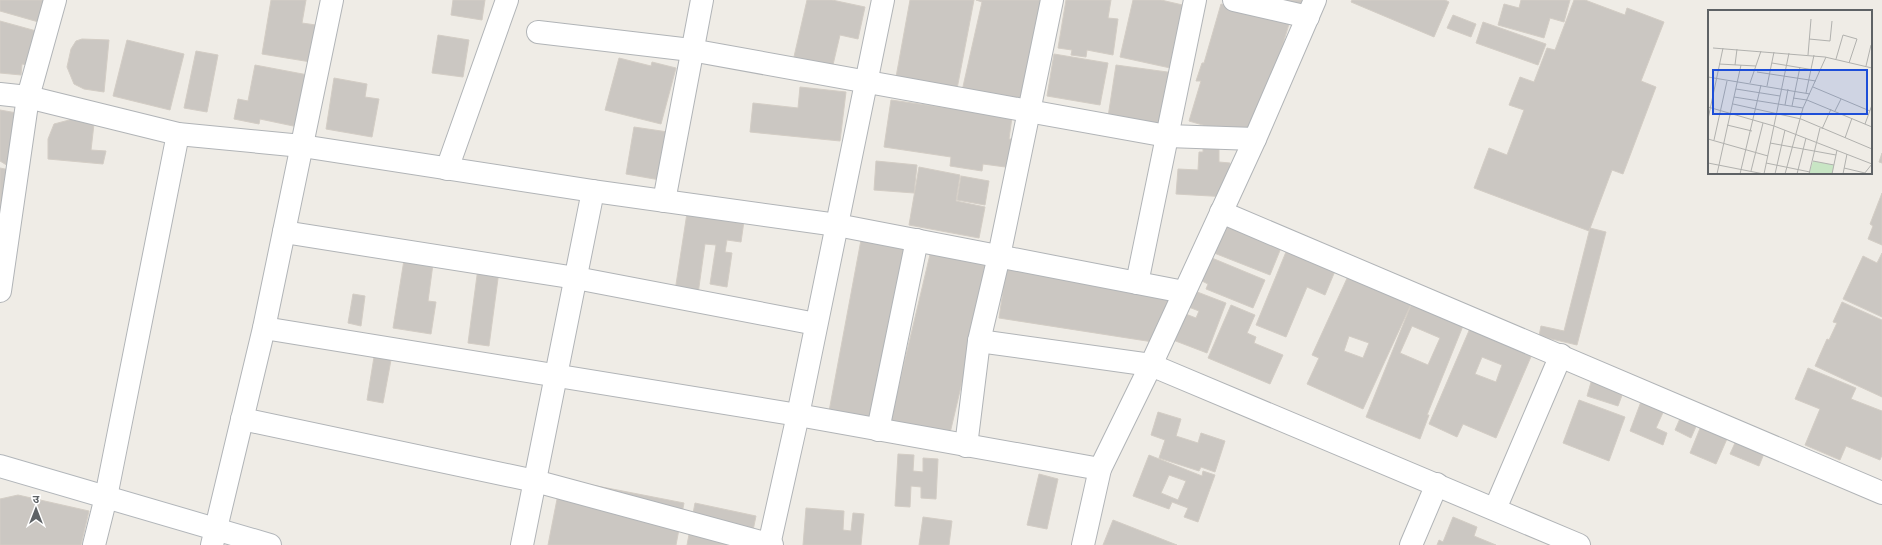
<svg xmlns="http://www.w3.org/2000/svg" width="1882" height="545" font-family="'Roboto Condensed','Noto Sans Devanagari',sans-serif">
<style>
.building{fill:#cbc7c2;stroke:#d3cdc5;fill-rule:evenodd}
.lines{fill:none;stroke-linecap:round;stroke-linejoin:round}
.street-casing{stroke:#b1b4b7;stroke-width:24}
.secondary-casing{stroke:#b2b6ba;stroke-width:24}
.street{stroke:#fff;stroke-width:22}
.secondary{stroke:#fff;stroke-width:22}
.inset-road{fill:none;stroke:#b1b1ae;stroke-width:1}
.view{fill:#1d4ed8;fill-opacity:0.15;stroke:#1d4ed8;stroke-width:2}
.inset-edge{fill:none;stroke:#5e6265;stroke-width:2}
</style>
<rect width="100%" height="100%" fill="#efece6"/>
<g class="building">
<path d="M0 0H49L42 23 0 11Z"/>
<path d="M271 0H306L302 23 323 26 317 63 262 54Z"/>
<path d="M453 0H485L482 20 451 15Z"/>
<path d="M807 0H832L865 7 858 39 840 35 832 69 793 61Z"/>
<path d="M910 0H974L957 89 896 77Z"/>
<path d="M976 0H1044L1021 104 962 91 982 2Z"/>
<path d="M1066 0H1111L1108 18 1118 19 1113 55 1087 50 1086 57 1071 55 1072 50 1058 48Z"/>
<path d="M1133 0H1161L1187 6 1184 71 1120 57Z"/>
<path d="M1271 0H1308L1307 5Z"/>
<path d="M1352 0H1445L1449 2 1434 37 1351 2Z"/>
<path d="M1521 0H1570L1564 22 1550 18 1544 38 1498 25 1504 4 1519 8Z"/>
<path d="M1574 0H1585L1625 15 1627 8 1664 22 1641 81 1656 87 1623 174 1612 170 1589 231 1474 188 1489 148 1507 155 1524 110 1509 105 1520 77 1534 82 1547 48 1555 50Z"/>
<path d="M1221 4 1289 24 1254 140 1189 121 1201 81H1196L1202 63H1204Z"/>
<path d="M1453 15 1476 24 1471 37 1447 28Z"/>
<path d="M0 21 40 32 33 66 22 64 21 75 0 73Z"/>
<path d="M1483 22 1546 44 1538 65 1476 43Z"/>
<path d="M438 35 469 40 463 77 432 73Z"/>
<path d="M82 39 109 40 104 92 84 89 74 84 67 67 71 49 76 41Z"/>
<path d="M127 40 184 54 170 110 113 96Z"/>
<path d="M196 51 218 55 207 112 184 108Z"/>
<path d="M1054 54 1108 63 1100 105 1047 96Z"/>
<path d="M619 58 651 66 652 62 676 68 661 124 605 110Z"/>
<path d="M255 65 308 75 298 127 260 119 259 124 234 119 238 99 248 101Z"/>
<path d="M1116 65 1182 74 1174 127 1108 117Z"/>
<path d="M334 78 367 84 365 97 379 99 372 137 326 129Z"/>
<path d="M800 87 846 92 840 141 750 132 753 103 798 108Z"/>
<path d="M891 100 1012 117 1009 139H1017L1013 168 983 164 982 171 950 166 951 157 884 147Z"/>
<path d="M0 110 17 113 13 169 0 161Z"/>
<path d="M73 119 94 124 91 150 106 151 103 164 48 159V139L54 124Z"/>
<path d="M634 127 668 132 660 180 626 174Z"/>
<path d="M1203 143 1219 144V162L1230 163 1228 197 1176 194 1178 169 1198 170 1199 152H1203Z"/>
<path d="M1882 153V163L1879 162Z"/>
<path d="M876 161 917 165 914 193 874 190Z"/>
<path d="M919 167 960 175 956 201 985 207 979 238 909 225Z"/>
<path d="M0 168 15 171 0 232Z"/>
<path d="M961 176 989 181 985 205 957 200Z"/>
<path d="M1882 193V245L1868 239 1873 226 1870 224Z"/>
<path d="M687 213 744 221 741 242 727 240 725 252 732 253 727 287 710 284 716 245 705 244 698 294 675 291Z"/>
<path d="M1222 218 1283 243 1270 275 1209 251Z"/>
<path d="M1590 228 1606 232 1577 345 1539 336 1541 326 1564 331Z"/>
<path d="M861 240 919 251 884 433 827 422Z"/>
<path d="M932 246 991 260 946 450 889 427Z"/>
<path d="M1288 247 1335 271 1325 295 1307 287 1286 337 1256 325Z"/>
<path d="M1882 253V317L1843 299 1863 256 1877 263Z"/>
<path d="M1207 256 1265 280 1253 308 1206 289 1208 284 1198 279Z"/>
<path d="M1008 258 1175 284 1166 344 999 318Z"/>
<path d="M404 260 433 264 428 301 436 302 431 334 393 328Z"/>
<path d="M478 268 499 271 489 346 468 343Z"/>
<path d="M1349 274 1412 302 1363 409 1307 384 1319 358 1312 355ZM1349 336 1369 343 1363 358 1344 351Z"/>
<path d="M1192 290 1226 303 1207 353 1173 340 1183 313 1196 318 1199 311 1186 306Z"/>
<path d="M353 294 365 296 361 326 348 323Z"/>
<path d="M1413 300 1465 321 1427 415H1429L1420 439 1366 417ZM1412 326 1440 338 1428 365 1400 353Z"/>
<path d="M1842 302 1882 320V397L1815 366 1827 339 1829 340 1837 323 1833 322Z"/>
<path d="M1231 305 1255 315 1247 333 1256 337 1254 343 1283 355 1270 384 1208 358Z"/>
<path d="M1471 326 1533 352 1496 438 1463 424 1457 437 1429 424ZM1482 357 1502 365 1496 382 1475 374Z"/>
<path d="M374 357 391 360 383 403 367 400Z"/>
<path d="M1808 368 1856 388 1851 399 1882 411V455L1880 460 1846 446 1840 460 1805 445 1820 409 1795 399Z"/>
<path d="M1592 379 1624 390 1618 406 1587 396Z"/>
<path d="M1642 399 1665 408 1656 428 1667 433 1663 445 1630 431Z"/>
<path d="M1579 400 1625 417 1609 461 1563 443Z"/>
<path d="M1158 412 1181 419 1176 436 1198 443 1201 433 1225 441 1215 472 1201 467 1199 471 1159 458 1165 440 1151 435Z"/>
<path d="M1682 414 1698 422 1691 438 1675 430Z"/>
<path d="M1703 421 1730 432 1716 464 1690 453Z"/>
<path d="M1739 434 1767 446 1759 466 1730 454Z"/>
<path d="M898 454 914 455 913 471 923 472V458L938 459 936 499 921 498V487L911 486 910 507 895 506Z"/>
<path d="M1149 455 1202 476 1203 471 1215 475 1198 522 1184 517 1188 508 1172 502 1169 509 1133 496ZM1169 475 1186 481 1178 500 1161 493Z"/>
<path d="M1039 474 1058 479 1047 529 1027 525Z"/>
<path d="M561 479 684 503 676 545H548Z"/>
<path d="M18 495 89 511 81 545H0V499Z"/>
<path d="M695 503 756 516 750 545H687Z"/>
<path d="M806 508 844 511 843 530 851 531 853 513 864 514 861 545H803Z"/>
<path d="M923 517 952 521 949 545H919Z"/>
<path d="M1453 517 1477 527 1474 536 1496 545H1437L1439 540 1443 542Z"/>
<path d="M1113 520 1177 545H1103Z"/>
</g>
<g class="lines">
<defs>
<g id="street">
<path d="M1234 0 1308 17"/>
<path d="M538 32 691 50 1167 136 1255 139"/>
<path d="M0 94 28 97 178 134 302 146 593 191 837 225 1184 292"/>
<path d="M447 169 507 0"/>
<path d="M664 201 702 0"/>
<path d="M1221 212 1882 493"/>
<path d="M284 232 576 278 816 324"/>
<path d="M1137 283 1195 0"/>
<path d="M0 291 28 97 55 0"/>
<path d="M264 328 798 415 1100 469"/>
<path d="M979 341 1151 365 1579 545"/>
<path d="M242 419 535 481 772 545"/>
<path d="M878 430 917 240"/>
<path d="M966 446 979 341 999 256 1052 0"/>
<path d="M1495 509 1561 355"/>
<path d="M94 545 106 497 178 134"/>
<path d="M212 545 264 328 332 0"/>
<path d="M522 545 593 191"/>
<path d="M769 545 798 415 883 0"/>
<path d="M1083 545 1100 469 1151 365 1255 139 1315 0"/>
<path d="M1411 545 1437 484"/>
</g>
<path id="secondary" d="M0 466 270 545"/>
</defs>
<use href="#street" class="street-casing"/>
<use href="#secondary" class="secondary-casing"/>
<use href="#street" class="street"/>
<use href="#secondary" class="secondary"/>
</g>
<g transform="translate(1708 10)">
<rect width="164" height="164" fill="#efece6"/>
<path d="M105 151 126 155 124 164H101Z" fill="#c8e5c4"/>
<path class="inset-road" d="M101 29 122 31 124 11M5 38 117 47 164 58M100 45 103 9M128 49 135 25 149 29 141 53M64 53 112 61M11 54 48 56M27 55 29 39M158 56 163 35M49 62 108 71M0 67 102 84M42 73 53 41M59 76 66 42M105 77 162 101M28 79 72 86M98 83 106 45M26 87 95 98M85 88 99 90 164 117M25 94 93 109 164 139M77 95 80 79M84 96 92 57M0 97 66 116 164 154M127 101 133 89M0 109 15 38M157 114 164 95M19 115 44 121M114 119 123 99M137 128 144 108M0 129 60 146M6 130 19 71M62 133 128 145M105 151 126 155M0 153 56 164M58 153 102 162M136 158 157 163M43 161 55 113M9 164 33 55M32 164 53 75M56 164 81 43M67 164 77 120M77 164 95 98 118 47M89 164 98 128M101 164 112 118M124 164 129 140M135 164 139 144M156 164 164 154"/>
<path class="view" d="M5 60H159V104H5Z"/>
<rect width="164" height="164" class="inset-edge"/>
</g>
<g transform="translate(36 509)" stroke="#ffffff" stroke-width="3" paint-order="stroke">
<path d="M0-3L7 15L0 10L-7 15Z" fill="#5e6265"/>
<text y="-6" font-size="11" font-weight="bold" text-anchor="middle" fill="#5e6265">उ</text>
</g>
</svg>
